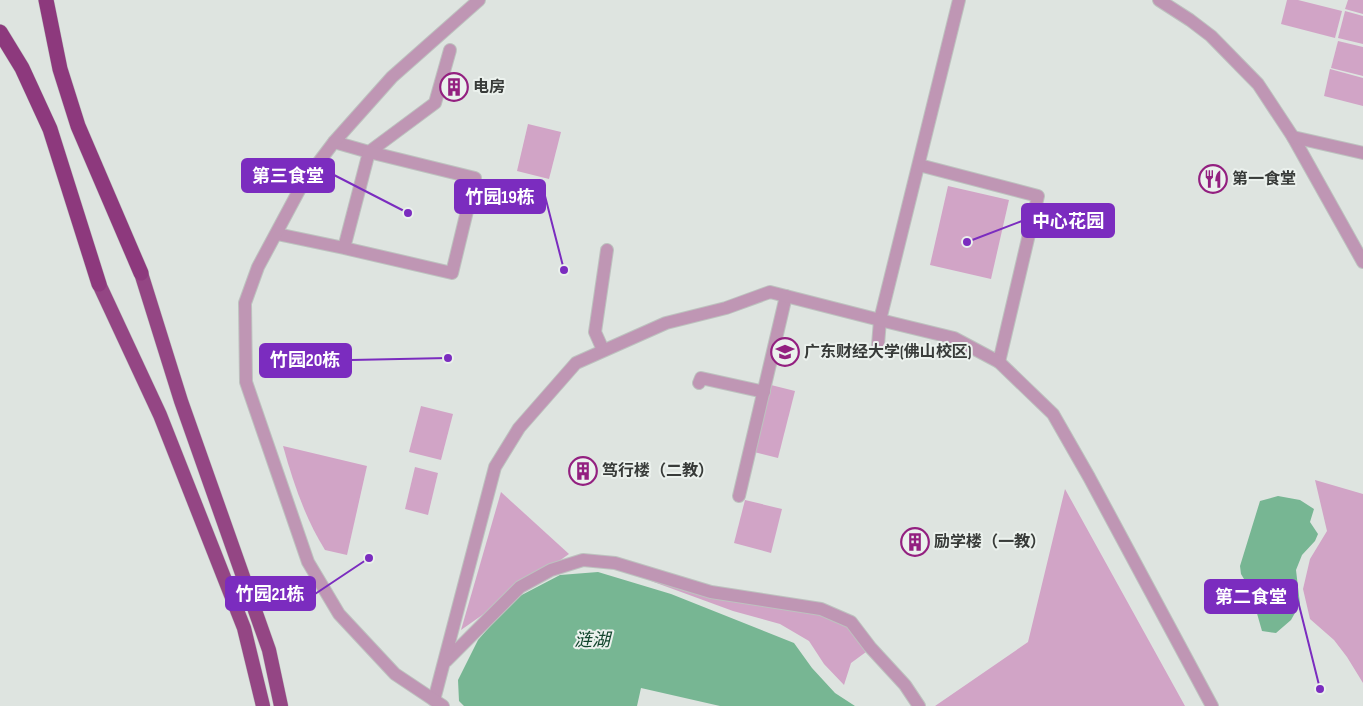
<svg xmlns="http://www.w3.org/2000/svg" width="1363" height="706" font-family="'Sofia Sans Condensed','Noto Sans SC',sans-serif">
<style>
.green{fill:#d1a4c6}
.water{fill:#77b693}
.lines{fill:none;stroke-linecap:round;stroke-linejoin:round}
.minor-casing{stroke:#bdc2bf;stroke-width:14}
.trunk-casing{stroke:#bdc2bf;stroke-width:15}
.motorway-casing{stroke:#bdc2bf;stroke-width:16}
.minor{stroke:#bf96b4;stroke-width:12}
.trunk{stroke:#944684;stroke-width:14}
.motorway{stroke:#8d397d;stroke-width:15}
.labels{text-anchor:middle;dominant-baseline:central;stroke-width:4;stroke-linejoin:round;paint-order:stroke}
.poi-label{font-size:16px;font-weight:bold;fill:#383b39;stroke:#ebf1ed;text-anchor:start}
.water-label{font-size:18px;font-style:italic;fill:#12452d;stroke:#ebf1ed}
.leader{fill:none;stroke:#7b2cbf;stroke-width:2}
.callout-dot{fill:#7b2cbf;stroke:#ebf1ed;stroke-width:2}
.callout{fill:#7b2cbf;stroke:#7b2cbf;stroke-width:2}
.callout-label{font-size:18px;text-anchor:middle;font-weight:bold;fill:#fff}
</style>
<rect width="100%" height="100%" fill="#dee4e0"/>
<g class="green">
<path d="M1287 0H1298L1342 11 1335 38 1281 24Z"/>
<path d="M1348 0H1363V14L1345 9Z"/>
<path d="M1345 11 1363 16V44L1338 38Z"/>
<path d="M1338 41 1363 47V76L1331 68Z"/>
<path d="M1330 69 1363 78V106L1324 96Z"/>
<path d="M528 124 561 132 549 179 517 171Z"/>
<path d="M948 186 1009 200 991 279 930 265Z"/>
<path d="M771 385 795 391 778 458 754 452Z"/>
<path d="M421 406 453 414 441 460 409 452Z"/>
<path d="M283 446 367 466 347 555 325 550C305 518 293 482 283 446Z"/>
<path d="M415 467 438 473 428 515 405 509Z"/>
<path d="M1315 480 1363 494V683L1347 657 1334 640 1310 619 1303 589 1310 559 1327 531Z"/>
<path d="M1065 489 1185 706H935L1028 642Z"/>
<path d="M501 492 569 554 461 630Z"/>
<path d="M745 500 782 509 771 553 734 543Z"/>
<path d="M651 581 671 583 817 612 849 624 866 652 851 663 844 685 824 664 809 641 780 624 733 611Z"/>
</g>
<g class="water">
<path d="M1278 496 1300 500 1314 509 1310 522 1318 534 1315 541 1302 555 1296 570 1300 604 1291 620 1276 633 1262 631 1250 589 1241 574 1240 566 1260 501Z"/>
<path d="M598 572 671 594 794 643 812 668 835 693 855 706H720L641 688 637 706H464L459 701 458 680 478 640 514 599 560 575Z"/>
</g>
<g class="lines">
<defs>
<g id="minor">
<path d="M1159 0 1190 20 1211 36 1258 84 1293 137 1363 262"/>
<path d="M1293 137 1363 153"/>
<path d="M334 142 369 152 435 103 450 50"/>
<path d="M919 165 1038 196 999 362"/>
<path d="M277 234 344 248 369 152 475 178 452 273 344 248"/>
<path d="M878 345 880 320 959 0"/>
<path d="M603 350 595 332 607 250"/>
<path d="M699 383 701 378 764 392"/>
<path d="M739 496 786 296"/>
<path d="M446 661 520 587 551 570 583 560 615 563 711 592 821 609 851 622 870 647 905 685 919 706"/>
<path d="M434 700 495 467 519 428 576 363 666 323 726 308 770 292 880 320 954 338 999 362 1053 414 1089 477 1212 706"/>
<path d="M443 706 395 674 339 614 308 562 246 382 245 303 258 267 303 183 334 142 392 77 479 0"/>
</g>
<g id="trunk">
<path d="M141 273 181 401 269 650 281 706"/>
<path d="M99 284 160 415 244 628 263 706"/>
</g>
<g id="motorway">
<path d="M46 0 60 69 78 126 141 273"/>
<path d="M0 32 22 68 50 129 99 284"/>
</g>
</defs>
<use href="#minor" class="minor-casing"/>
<use href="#trunk" class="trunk-casing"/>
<use href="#motorway" class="motorway-casing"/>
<use href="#minor" class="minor"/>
<use href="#trunk" class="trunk"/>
<use href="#motorway" class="motorway"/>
</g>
<defs>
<symbol id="building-ring" viewBox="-11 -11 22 22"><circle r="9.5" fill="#ebf1ed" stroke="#932080" stroke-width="1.5"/><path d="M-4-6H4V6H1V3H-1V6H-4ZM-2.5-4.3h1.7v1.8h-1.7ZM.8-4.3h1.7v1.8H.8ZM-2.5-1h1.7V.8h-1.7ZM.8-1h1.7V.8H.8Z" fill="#932080"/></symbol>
<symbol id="restaurant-ring" viewBox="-11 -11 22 22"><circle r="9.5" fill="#ebf1ed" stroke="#932080" stroke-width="1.5"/><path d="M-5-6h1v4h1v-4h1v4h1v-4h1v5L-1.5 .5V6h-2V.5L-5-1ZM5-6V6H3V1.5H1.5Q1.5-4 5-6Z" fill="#932080"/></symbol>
<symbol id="university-ring" viewBox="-11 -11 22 22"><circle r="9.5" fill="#ebf1ed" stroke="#932080" stroke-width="1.5"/><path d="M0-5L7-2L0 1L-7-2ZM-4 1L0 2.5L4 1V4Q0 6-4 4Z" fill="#932080"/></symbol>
</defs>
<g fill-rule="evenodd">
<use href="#building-ring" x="438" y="71" width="32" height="32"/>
<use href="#restaurant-ring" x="1197" y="163" width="32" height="32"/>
<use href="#university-ring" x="769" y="336" width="32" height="32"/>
<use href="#building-ring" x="567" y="455" width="32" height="32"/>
<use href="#building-ring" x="899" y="526" width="32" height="32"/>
</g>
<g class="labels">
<g class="poi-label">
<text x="473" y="87">电房</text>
<text x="1232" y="179">第一食堂</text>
<text x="804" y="352">广东财经大学(佛山校区)</text>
<text x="602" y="471">笃行楼（二教）</text>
<text x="934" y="542">励学楼（一教）</text>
</g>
<g class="water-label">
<text x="592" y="640">涟湖</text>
</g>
</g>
<path class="leader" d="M408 213L334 175M564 270L545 196M967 242L1022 221M448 358L351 360M369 558L315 594M1320 689L1297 597"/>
<g class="callout-dot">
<circle cx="408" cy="213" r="5"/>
<circle cx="564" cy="270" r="5"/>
<circle cx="967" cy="242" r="5"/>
<circle cx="448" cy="358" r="5"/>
<circle cx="369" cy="558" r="5"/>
<circle cx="1320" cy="689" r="5"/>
</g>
<g class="callout">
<rect x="242" y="159" width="92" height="33" rx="5"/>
<rect x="455" y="180" width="90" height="33" rx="5"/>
<rect x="1022" y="204" width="92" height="33" rx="5"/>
<rect x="260" y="344" width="91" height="33" rx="5"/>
<rect x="226" y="577" width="89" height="33" rx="5"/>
<rect x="1205" y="580" width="92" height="33" rx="5"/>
</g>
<g class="callout-label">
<text x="288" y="182">第三食堂</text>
<text x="500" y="203">竹园19栋</text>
<text x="1068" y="227">中心花园</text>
<text x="305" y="366">竹园20栋</text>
<text x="270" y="600">竹园21栋</text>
<text x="1251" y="603">第二食堂</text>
</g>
</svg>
